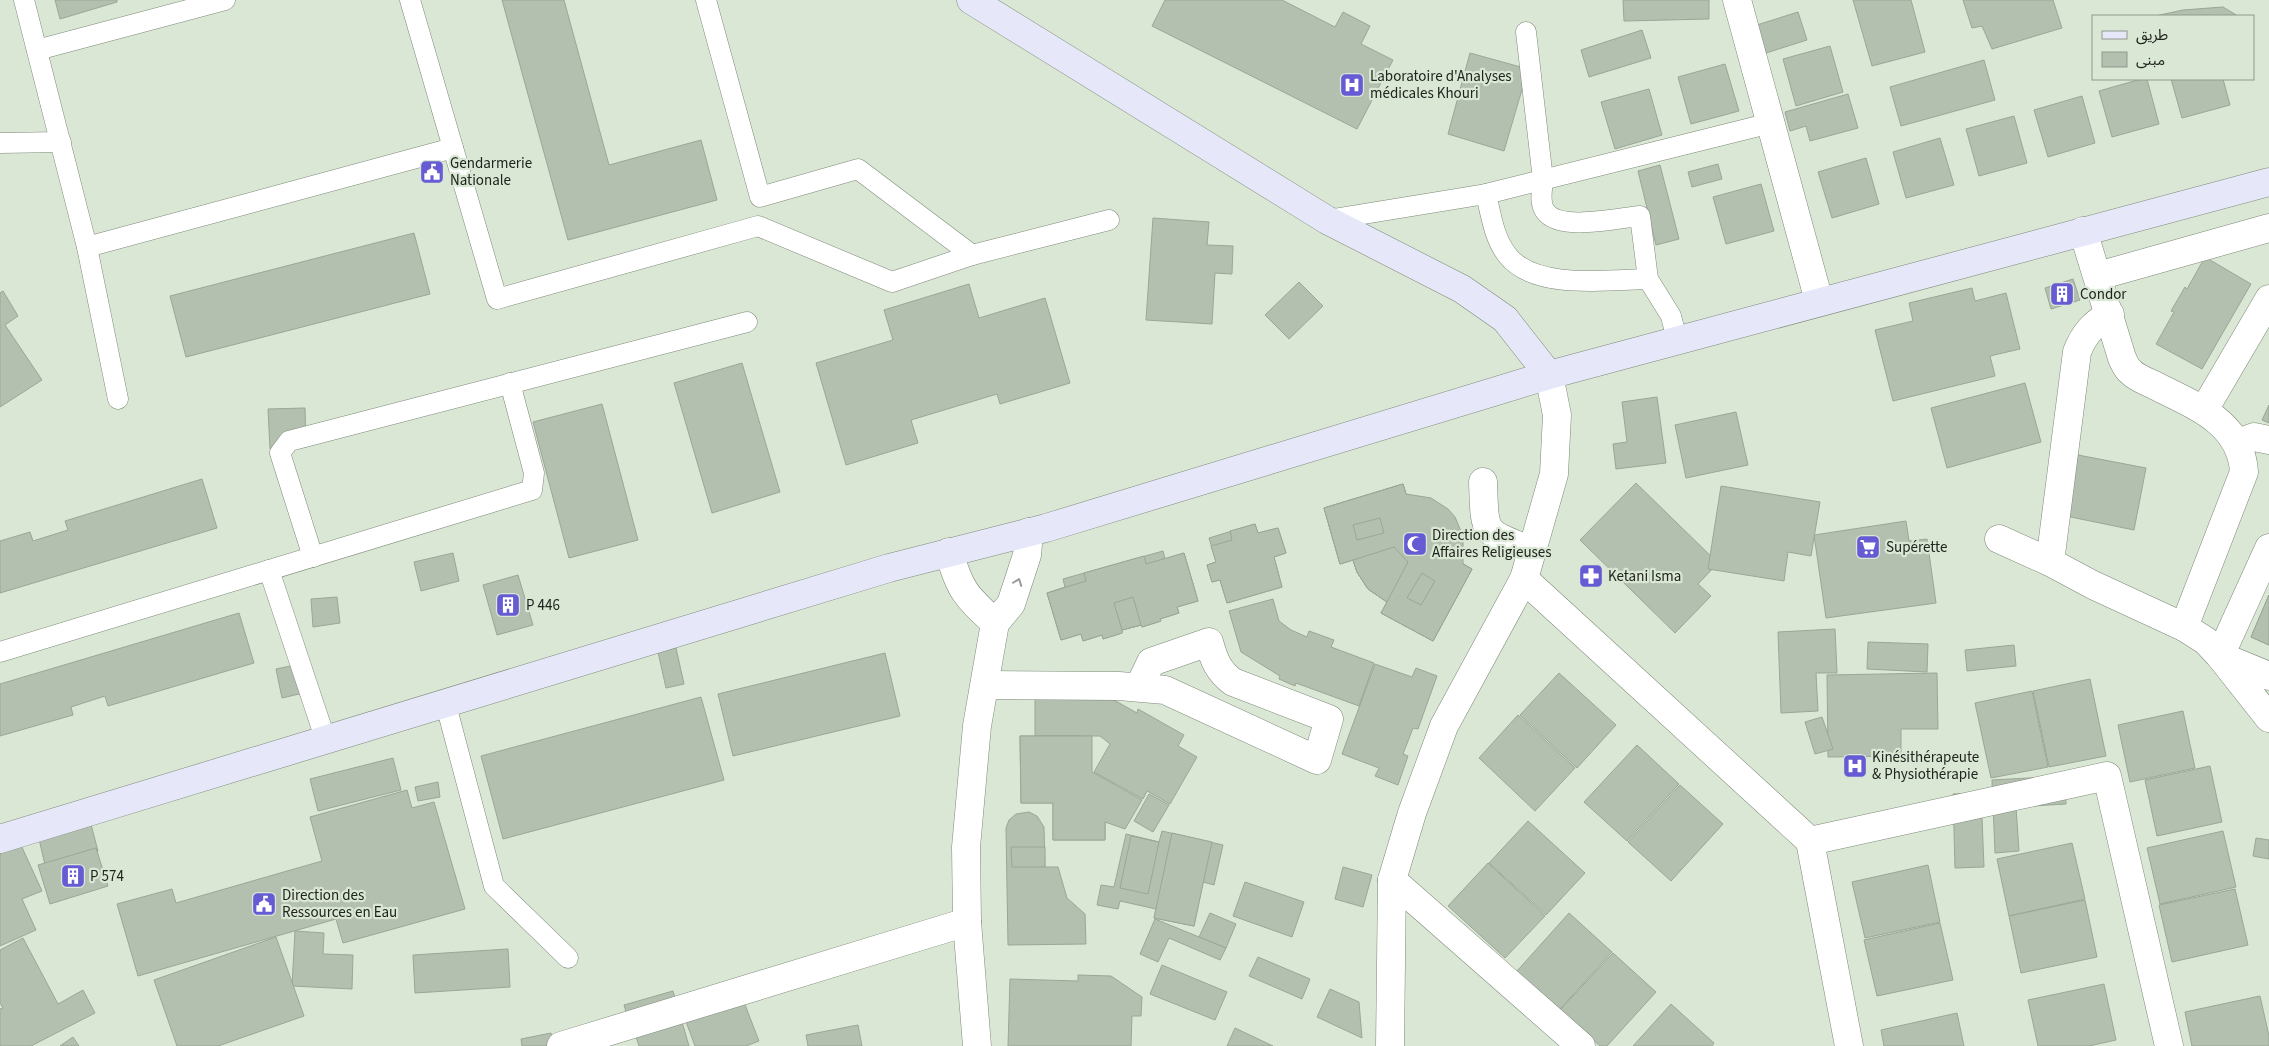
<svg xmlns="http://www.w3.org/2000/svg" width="2269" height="1046" font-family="'Source Sans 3','Noto Sans Arabic',sans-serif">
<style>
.building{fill:#b4c0af;stroke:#9ba696}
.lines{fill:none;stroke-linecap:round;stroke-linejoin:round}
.service-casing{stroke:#7e8979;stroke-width:21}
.minor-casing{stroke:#7e8979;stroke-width:29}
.secondary-casing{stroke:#7e8979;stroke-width:29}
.service{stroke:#fff;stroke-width:20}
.minor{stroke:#fff;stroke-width:28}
.secondary{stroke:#e7e7fa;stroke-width:28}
.oneway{stroke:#9b9c9a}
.labels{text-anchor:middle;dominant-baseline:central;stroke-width:4.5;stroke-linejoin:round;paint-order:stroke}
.poi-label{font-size:15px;fill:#20241e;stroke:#dae7d5;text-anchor:start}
</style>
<rect width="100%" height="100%" fill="#dae7d5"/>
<g class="building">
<path d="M55 0H117V2L60 19Z"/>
<path d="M502 0H564L609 165 701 140 717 200 568 240Z"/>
<path d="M1165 0H1282L1335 27 1343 12 1370 26 1361 44 1393 60 1357 129 1152 26Z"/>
<path d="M1623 0H1709V19L1624 21Z"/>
<path d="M1853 0H1911L1925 52 1872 66Z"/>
<path d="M1963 0H2053L2062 28 1992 49 1982 26 1972 28Z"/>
<path d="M2223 7 2238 16H2155L2183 10Z"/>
<path d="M1798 12 1807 40 1766 53 1757 25Z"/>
<path d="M1642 30 1651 58 1589 77 1581 50Z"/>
<path d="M1830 46 1843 92 1796 106 1783 59Z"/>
<path d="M1470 53 1528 69 1504 151 1448 134Z"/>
<path d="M1984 60 1995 100 1901 126 1890 87Z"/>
<path d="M1725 64 1739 111 1691 124 1678 77Z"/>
<path d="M2141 79H2147L2159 124 2112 137 2099 91Z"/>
<path d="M2171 79H2223L2230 105 2182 118Z"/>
<path d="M1649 89 1662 135 1615 149 1601 102Z"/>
<path d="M1848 94 1858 128 1810 141 1806 126 1790 131 1785 112Z"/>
<path d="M2082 96 2095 143 2048 157 2034 110Z"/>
<path d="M2014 116 2027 163 1979 176 1966 129Z"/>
<path d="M1940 138 1954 185 1906 198 1893 152Z"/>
<path d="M1866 158 1879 204 1832 218 1818 172Z"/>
<path d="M1718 164 1722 179 1692 187 1688 172Z"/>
<path d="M1660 165 1679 239 1656 245 1638 171Z"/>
<path d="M1761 184 1774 231 1726 244 1713 197Z"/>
<path d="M1153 218 1209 222 1207 245 1233 246 1232 274 1215 273 1212 324 1146 320Z"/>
<path d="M414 233 430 294 186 357 170 296Z"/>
<path d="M2205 257 2251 284 2202 369 2156 344 2174 312 2171 311 2185 287 2187 289Z"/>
<path d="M2073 279 2080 300 2051 309 2045 288Z"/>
<path d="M1299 282 1323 306 1289 339 1265 315Z"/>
<path d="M969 284 979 318 1045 298 1070 383 1000 404 997 394 911 420 918 443 846 465 816 363 893 340 884 310Z"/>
<path d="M1972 288 1975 301 2006 293 2020 349 1990 356 1995 376 1893 401 1875 330 1913 321 1909 303Z"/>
<path d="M3 291 18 316 5 325 42 380 0 407V293Z"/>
<path d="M742 363 780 492 712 513 674 383Z"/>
<path d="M2025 383 2041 442 1947 468 1931 408Z"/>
<path d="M1657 397 1666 463 1616 469 1613 444 1627 442 1622 402Z"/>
<path d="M602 404 638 540 569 558 533 422Z"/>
<path d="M2269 405V423L2262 420Z"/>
<path d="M305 408 306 447 270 449 268 409Z"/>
<path d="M1736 412 1748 465 1686 478 1675 425Z"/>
<path d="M2078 455 2146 468 2134 530 2066 516Z"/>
<path d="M202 479 217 528 0 593V541L30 532 33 541 68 530 65 521Z"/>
<path d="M1636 483 1718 563 1698 584 1711 596 1675 633 1580 540Z"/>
<path d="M1403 484 1420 540 1472 569 1433 641 1381 613 1387 602 1368 589 1357 572 1353 560 1340 564 1324 508Z"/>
<path d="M1403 484 1411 511 1428 515 1434 519 1443 531 1448 547 1447 555 1472 569 1433 641 1381 613 1387 602 1368 589 1357 572 1353 560 1340 564 1324 508Z"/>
<path d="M1403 484 1406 494 1431 498 1448 509 1455 517 1463 536V564L1472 569 1433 641 1381 613 1387 602 1368 589 1357 572 1353 560 1340 564 1324 508Z"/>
<path d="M1721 486 1820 502 1811 556 1788 552 1784 581 1708 569Z"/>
<path d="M1380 518 1384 533 1357 540 1353 525Z"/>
<path d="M1906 521 1909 541 1927 539 1936 603 1826 618 1814 535Z"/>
<path d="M1255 524 1258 533 1278 528 1286 553 1274 557 1282 587 1227 603 1220 580 1212 582 1207 565 1216 562 1209 538Z"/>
<path d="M1255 524 1258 533 1278 528 1286 553 1274 557 1282 587 1227 603 1220 580 1212 582 1207 565 1216 562 1211 546 1232 540 1230 531Z"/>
<path d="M1394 547 1408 562 1387 602 1368 589 1357 572 1353 560Z"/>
<path d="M1163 551 1165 559 1184 553 1198 601 1177 607 1179 613 1160 619 1161 621 1142 627 1141 625 1122 630V633L1103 639 1102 635 1083 641 1081 634 1061 640 1047 593 1065 587 1063 579Z"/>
<path d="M453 553 459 581 421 591 414 562Z"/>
<path d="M1184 553 1198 601 1177 607 1179 613 1160 619 1161 621 1142 627 1141 625 1122 630V633L1103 639 1102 635 1083 641 1081 634 1061 640 1047 593 1086 581 1084 573 1144 556 1146 564Z"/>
<path d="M1422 573 1435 581 1421 605 1407 598Z"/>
<path d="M518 575 533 625 497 635 483 585Z"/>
<path d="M2269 595V645L2251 637Z"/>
<path d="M2269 595V645L2251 637Z"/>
<path d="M337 597 340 623 313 627 311 599Z"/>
<path d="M1133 597 1141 625 1122 630 1114 603Z"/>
<path d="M1273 599 1279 621 1291 630 1307 637 1309 631 1334 640 1331 647 1374 663 1359 706 1296 683 1295 686 1279 679 1280 676 1241 652 1229 611Z"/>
<path d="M239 613 254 663 108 706 105 696 71 707 73 715 0 736V684Z"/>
<path d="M1835 629 1837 673H1816L1818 711 1781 713 1778 632Z"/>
<path d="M1868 642 1928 644 1927 672 1867 669Z"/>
<path d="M2014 645 2016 666 1967 671 1965 650Z"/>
<path d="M676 648 684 684 666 688 658 652Z"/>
<path d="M885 653 900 716 733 756 718 694Z"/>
<path d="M305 663 312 691 282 698 276 669Z"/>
<path d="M1375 664 1412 677 1416 668 1437 676 1418 729 1413 728 1403 754 1408 756 1398 785 1375 776 1379 768 1342 754Z"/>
<path d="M1559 673 1616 725 1577 768 1520 715Z"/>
<path d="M1937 673 1938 729H1901V756L1828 757 1827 675Z"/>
<path d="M2090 679 2106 756 2049 767 2033 691Z"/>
<path d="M2032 691 2048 767 1991 778 1975 703Z"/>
<path d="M701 697 724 780 503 839 481 756Z"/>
<path d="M1035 698 1112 699 1137 713 1138 709 1184 735 1178 746 1197 757 1170 804 1147 791 1143 799 1094 772 1110 744 1100 736H1035Z"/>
<path d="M2183 711 2195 768 2130 782 2118 725Z"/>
<path d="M1518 715 1575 768 1535 811 1479 758Z"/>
<path d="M1822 717 1833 749 1815 754 1805 722Z"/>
<path d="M1020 736H1083V776L1117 795 1105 822V840H1053V803H1021Z"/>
<path d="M1020 736H1092V772L1142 800 1125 829 1105 822V840H1053V803H1021Z"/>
<path d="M1637 745 1679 784 1627 841 1584 802Z"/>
<path d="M393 758 401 790 318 811 310 779Z"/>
<path d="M2210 766 2222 822 2157 836 2145 780Z"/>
<path d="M2065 776 2066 804 2016 807 2019 851 1995 853 1992 780Z"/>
<path d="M438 782 440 797 418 801 415 787Z"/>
<path d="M1680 785 1723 824 1671 881 1628 842Z"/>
<path d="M407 790 412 808 434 802 465 909 343 943 336 919 138 976 117 904 172 889 176 903 322 861 310 817Z"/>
<path d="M1981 793 1984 867 1955 868 1953 794Z"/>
<path d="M1149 794 1169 805 1153 832 1134 821Z"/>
<path d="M1029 812 1037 816 1044 827 1045 867H1058L1067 898 1085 914 1086 944 1008 945 1006 828 1009 820 1016 814Z"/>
<path d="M88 813 98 851 45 865 36 826Z"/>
<path d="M1528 821 1585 873 1546 915 1489 863Z"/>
<path d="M1162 831 1223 845 1214 885 1203 882 1194 926 1154 918 1156 909 1120 901 1118 909 1097 905 1101 885 1114 887 1126 834 1159 842Z"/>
<path d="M2223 831 2236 887 2160 904 2147 848Z"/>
<path d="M15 832 42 891 22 899 36 930 0 946V839Z"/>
<path d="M1172 833 1212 842 1194 926 1154 918Z"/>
<path d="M1131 836 1159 842 1148 894 1120 888Z"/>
<path d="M2256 838 2269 840V859L2253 856Z"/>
<path d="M2072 843 2085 899 2009 916 1997 859Z"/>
<path d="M1011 847H1045V867H1012Z"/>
<path d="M96 848 108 886 50 904 38 865Z"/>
<path d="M1488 863 1545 916 1505 958 1448 906Z"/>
<path d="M1928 865 1940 922 1865 938 1852 882Z"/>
<path d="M1343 867 1372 875 1363 907 1335 899Z"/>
<path d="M1245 882 1304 902 1292 937 1233 916Z"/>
<path d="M2235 889 2248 945 2172 962 2159 905Z"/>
<path d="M2085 900 2097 957 2021 973 2009 916Z"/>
<path d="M1210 913 1236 924 1226 948 1199 937Z"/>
<path d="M1569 913 1612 952 1560 1009 1517 971Z"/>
<path d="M1155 919 1226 948 1220 960 1169 938 1158 962 1140 954Z"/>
<path d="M1940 923 1953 980 1877 996 1864 940Z"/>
<path d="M295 931 324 933 323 954 353 955 352 989 292 986Z"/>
<path d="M276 937 304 1016 218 1046H177L154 980Z"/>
<path d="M23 938 58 1004 83 990 95 1013 31 1046H0V1009L3 1008 0 1003V950Z"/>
<path d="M508 949 510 987 415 993 413 955Z"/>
<path d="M1613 953 1656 992 1607 1046H1600L1560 1010Z"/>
<path d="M1258 957 1310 979 1302 999 1249 976Z"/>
<path d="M1162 965 1227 992 1215 1020 1150 994Z"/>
<path d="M1078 975 1111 976 1142 997 1141 1016H1132L1131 1046H1008L1010 979 1078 981Z"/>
<path d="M2104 984 2116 1040 2089 1046H2038L2028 1000Z"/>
<path d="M1330 989 1359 1002 1362 1038 1317 1017Z"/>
<path d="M673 991 689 1046H639L634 1031 632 1032 624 1005Z"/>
<path d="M2260 996 2269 1036V1046H2192L2185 1012Z"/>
<path d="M742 997 759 1041 746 1046H695L685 1019Z"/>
<path d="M1671 1004 1714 1043 1712 1046H1633Z"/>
<path d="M1957 1013 1964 1046H1884L1881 1030Z"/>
<path d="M858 1025 862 1046H808L806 1035Z"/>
<path d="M1235 1028 1273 1046H1227Z"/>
<path d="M551 1033 554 1046H522L521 1039Z"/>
<path d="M73 1037 79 1046H60Z"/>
</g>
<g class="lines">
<defs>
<g id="service">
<path d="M24 0 87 247 453 148"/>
<path d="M410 0 497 299 758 226 892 282 972 255 858 169 760 197 706 0"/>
<path d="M1526 32 1543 180C1542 191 1539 202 1545 211 1559 232 1617 218 1640 216L1648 279 1671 316 1677 340"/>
<path d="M37 50 225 0"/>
<path d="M0 143 61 142"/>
<path d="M1327 220 1486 194"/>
<path d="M87 247 118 399"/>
<path d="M972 255 1109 220"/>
<path d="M1648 279C1609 280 1535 290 1508 256 1494 239 1491 215 1486 194L1771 123"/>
<path d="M313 557 280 453 289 441 747 322"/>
<path d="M269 570 326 741"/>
<path d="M0 652 532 490 534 473 510 383"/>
<path d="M446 705 494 886 568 958"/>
</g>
<g id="minor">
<path d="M1737 0 1819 301"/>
<path d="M2083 231 2122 358C2124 362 2126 368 2130 371 2136 378 2148 382 2156 386 2195 406 2241 422 2244 472L2184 627 2206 641 2220 656 2269 718"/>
<path d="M2098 276 2269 228"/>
<path d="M2110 314C2093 324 2084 334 2077 352L2050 562 2093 585 2184 627"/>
<path d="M2204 410 2269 299"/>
<path d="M2238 443 2254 437 2269 440"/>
<path d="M1483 482C1485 536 1482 531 1532 551"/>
<path d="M1999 539 2050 562"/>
<path d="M2269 548 2220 656 2269 676"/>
<path d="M949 552C960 591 966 596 995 623"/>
<path d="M1524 579 1810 841 2107 776 2169 1046"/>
<path d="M986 685 1119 686 1165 690 1317 760 1329 719 1233 682C1218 671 1214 660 1209 642L1151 662 1139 687"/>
<path d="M1810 841 1849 1046"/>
<path d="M1392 880 1581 1046"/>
<path d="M561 1046 967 922"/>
<path d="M977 1046 967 922 966 847 977 726 995 623 1011 604 1027 555 1029 532"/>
<path d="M1390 1046 1392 880 1412 813 1444 726 1524 579 1554 474 1557 415 1549 375"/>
</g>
<g id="secondary">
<path d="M971 0 1327 220 1462 289 1505 319 1549 375"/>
<path d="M0 839 889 568 1046 528 1549 375 2269 182"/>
</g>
</defs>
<use href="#service" class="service-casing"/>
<use href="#minor" class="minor-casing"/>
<use href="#secondary" class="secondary-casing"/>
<use href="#service" class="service"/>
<use href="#minor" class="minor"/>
<use href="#secondary" class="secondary"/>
</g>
<defs><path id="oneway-chevron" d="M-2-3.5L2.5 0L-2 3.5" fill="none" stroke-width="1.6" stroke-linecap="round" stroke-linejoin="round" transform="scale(1.25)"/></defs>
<use class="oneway" href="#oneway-chevron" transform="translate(1018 582) rotate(-69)"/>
<defs>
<symbol id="hospital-square" viewBox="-11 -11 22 22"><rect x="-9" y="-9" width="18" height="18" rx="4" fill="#675bd4" stroke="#dae7d5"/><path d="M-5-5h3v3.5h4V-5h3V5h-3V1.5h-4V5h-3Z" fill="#fff"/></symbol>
<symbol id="civic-square" viewBox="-11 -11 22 22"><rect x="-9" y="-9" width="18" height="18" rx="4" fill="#675bd4" stroke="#dae7d5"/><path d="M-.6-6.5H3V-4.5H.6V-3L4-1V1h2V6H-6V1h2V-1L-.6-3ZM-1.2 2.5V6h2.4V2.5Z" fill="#fff"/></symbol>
<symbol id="building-square" viewBox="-11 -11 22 22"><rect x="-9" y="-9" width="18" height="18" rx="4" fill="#675bd4" stroke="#dae7d5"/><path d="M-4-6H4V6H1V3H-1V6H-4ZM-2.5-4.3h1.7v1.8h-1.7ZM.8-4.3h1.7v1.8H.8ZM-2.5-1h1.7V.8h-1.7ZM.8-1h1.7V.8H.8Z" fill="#fff"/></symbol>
<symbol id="mosque-square" viewBox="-11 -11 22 22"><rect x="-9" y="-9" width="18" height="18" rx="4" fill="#675bd4" stroke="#dae7d5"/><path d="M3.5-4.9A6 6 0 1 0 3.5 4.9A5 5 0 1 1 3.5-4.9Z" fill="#fff"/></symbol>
<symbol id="supermarket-square" viewBox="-11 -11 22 22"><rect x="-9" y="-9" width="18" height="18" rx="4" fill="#675bd4" stroke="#dae7d5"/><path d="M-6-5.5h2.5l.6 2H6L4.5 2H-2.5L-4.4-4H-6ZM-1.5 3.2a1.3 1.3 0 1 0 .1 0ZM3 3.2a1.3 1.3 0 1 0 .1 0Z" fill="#fff"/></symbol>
<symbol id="pharmacy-square" viewBox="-11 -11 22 22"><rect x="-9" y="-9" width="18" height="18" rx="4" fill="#675bd4" stroke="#dae7d5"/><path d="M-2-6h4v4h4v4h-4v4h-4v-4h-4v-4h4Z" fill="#fff"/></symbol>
</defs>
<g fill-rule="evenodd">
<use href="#hospital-square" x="1338" y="71" width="28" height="28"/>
<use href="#civic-square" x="418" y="158" width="28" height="28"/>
<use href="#building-square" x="2048" y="280" width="28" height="28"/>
<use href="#mosque-square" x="1401" y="530" width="28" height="28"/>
<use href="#supermarket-square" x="1854" y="533" width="28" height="28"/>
<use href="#pharmacy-square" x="1577" y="562" width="28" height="28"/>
<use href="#building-square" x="494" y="591" width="28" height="28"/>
<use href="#hospital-square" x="1841" y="752" width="28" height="28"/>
<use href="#building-square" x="59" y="862" width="28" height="28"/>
<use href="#civic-square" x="250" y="890" width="28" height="28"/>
</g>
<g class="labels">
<g class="poi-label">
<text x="1370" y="76">Laboratoire d'Analyses<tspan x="1370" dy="17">médicales Khouri</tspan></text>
<text x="450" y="163">Gendarmerie<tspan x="450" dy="17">Nationale</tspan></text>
<text x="2080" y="294">Condor</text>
<text x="1432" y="535">Direction des<tspan x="1432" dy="17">Affaires Religieuses</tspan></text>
<text x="1886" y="547">Supérette</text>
<text x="1608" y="576">Ketani Isma</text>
<text x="526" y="605">P 446</text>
<text x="1872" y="757">Kinésithérapeute<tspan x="1872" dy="17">&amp; Physiothérapie</tspan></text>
<text x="90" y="876">P 574</text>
<text x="282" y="895">Direction des<tspan x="282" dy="17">Ressources en Eau</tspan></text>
</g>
</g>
<rect x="2092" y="15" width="162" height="65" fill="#dae7d5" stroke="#90998c"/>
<rect x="2102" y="31" width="25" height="8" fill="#e7e7fa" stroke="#90998c"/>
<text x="2136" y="40" font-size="15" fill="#20241e">طريق</text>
<rect x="2102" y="52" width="25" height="15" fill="#b4c0af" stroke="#90998c"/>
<text x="2136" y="65" font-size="15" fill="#20241e">مبنى</text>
</svg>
